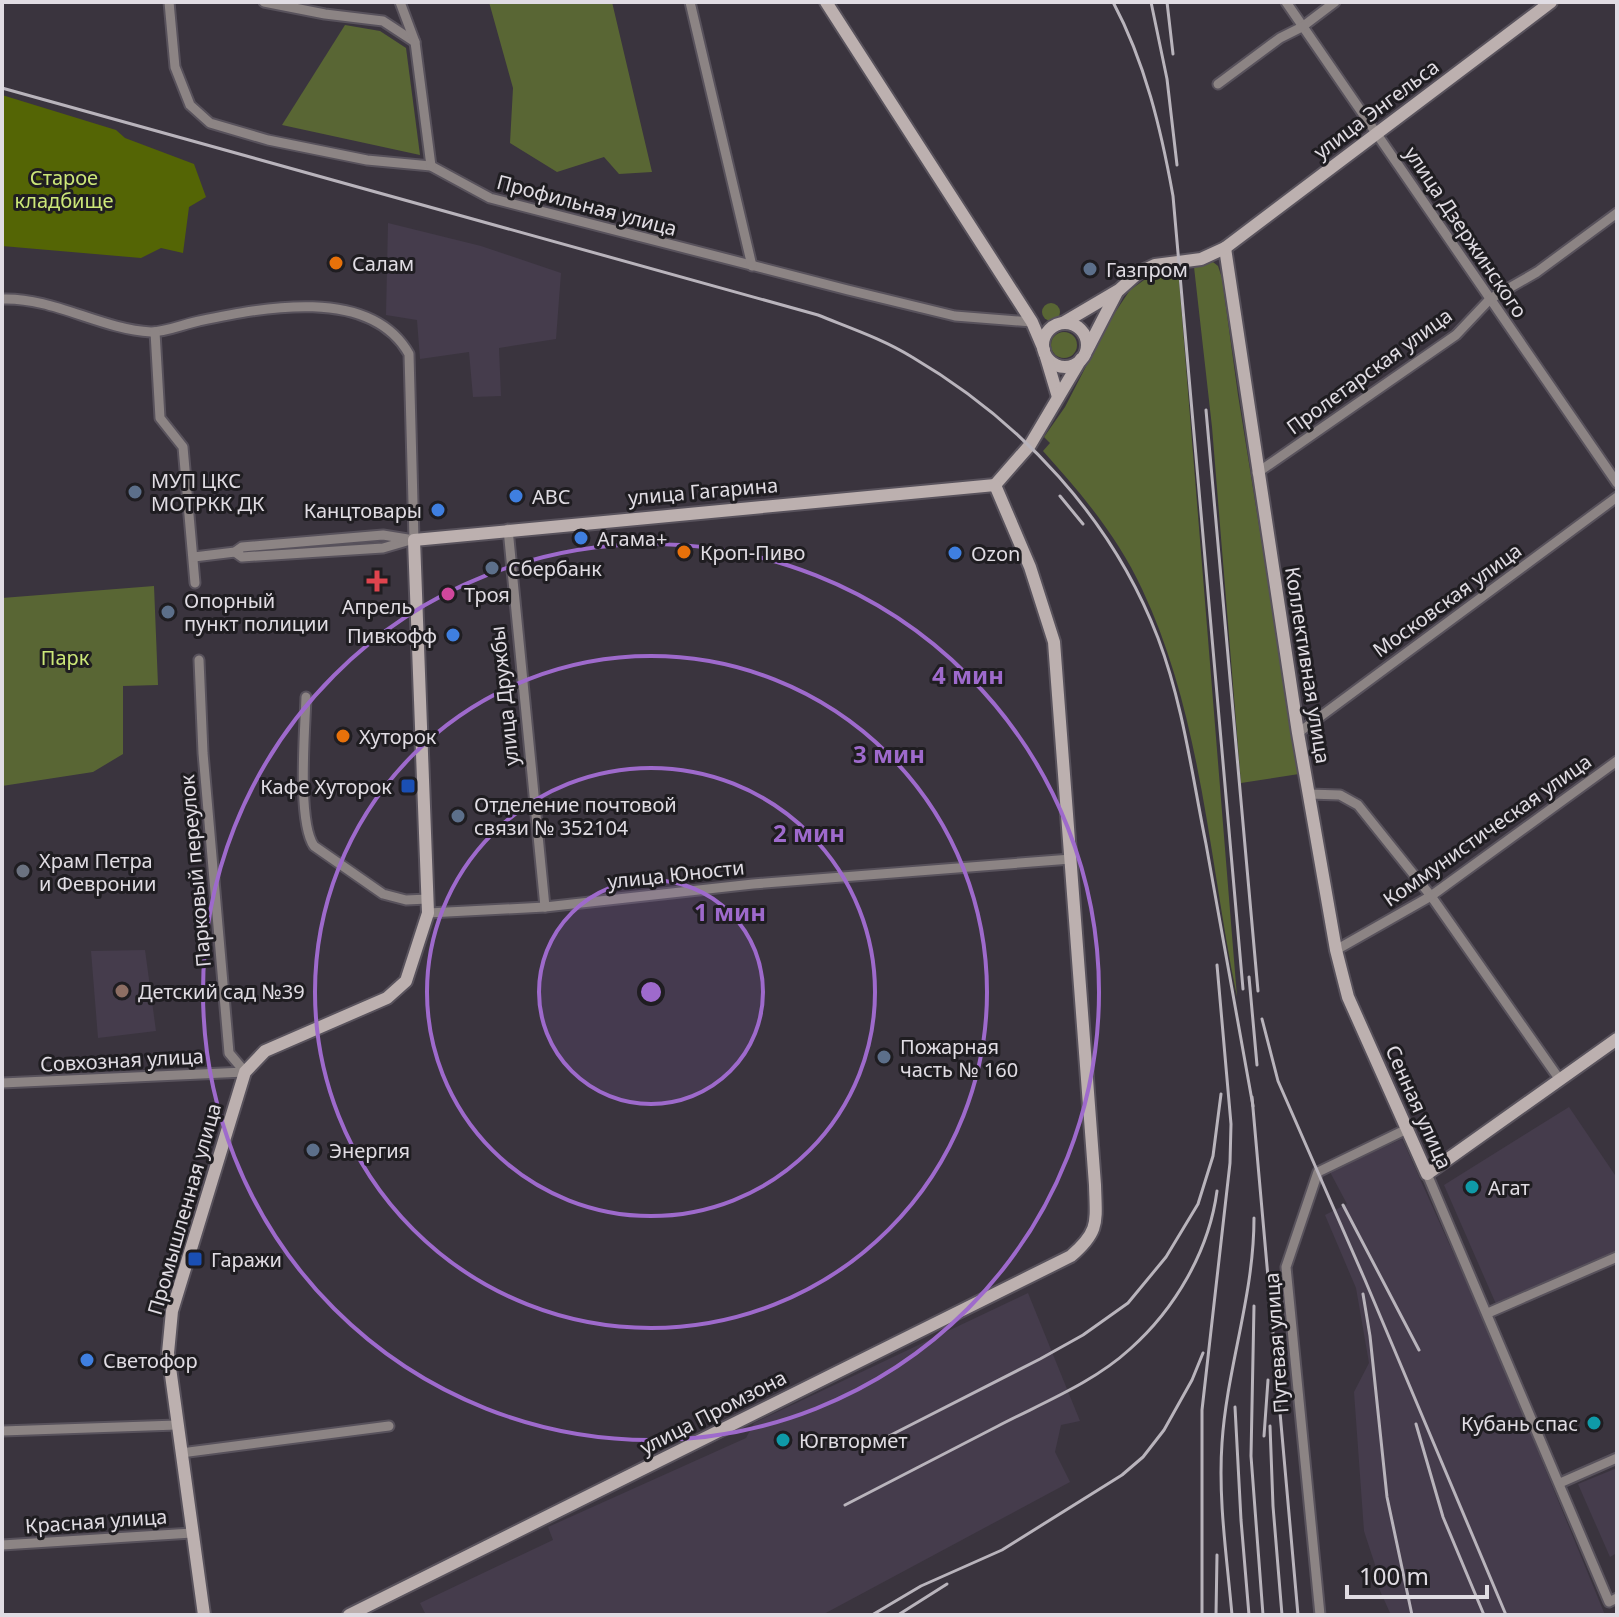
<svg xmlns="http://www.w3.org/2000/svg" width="1619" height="1617" font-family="'Noto Sans',sans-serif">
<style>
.built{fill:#453c4c}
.green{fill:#596634}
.forest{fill:#546505}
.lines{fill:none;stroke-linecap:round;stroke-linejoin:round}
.street-casing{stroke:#58525c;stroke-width:13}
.secondary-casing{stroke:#58525c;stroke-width:16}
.street{stroke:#8c8484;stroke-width:9}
.secondary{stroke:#bcb0af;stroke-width:12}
.rail{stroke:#b9b4bc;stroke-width:3}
.ring{fill:none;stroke:#9e6acc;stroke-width:4}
.food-dot{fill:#e8710a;stroke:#1f1d21;stroke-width:3}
.service-dot{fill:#5c6f8a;stroke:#1f1d21;stroke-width:3}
.shop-dot{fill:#3f7fe0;stroke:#1f1d21;stroke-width:3}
.health-dot{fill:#e0444e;stroke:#1f1d21;stroke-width:3}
.hotel-dot{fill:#d1479c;stroke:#1f1d21;stroke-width:3}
.transit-dot{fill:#1a4fb4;stroke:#1f1d21;stroke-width:3}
.worship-dot{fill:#6b7280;stroke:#1f1d21;stroke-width:3}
.education-dot{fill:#8d6e63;stroke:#1f1d21;stroke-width:3}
.culture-dot{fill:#0f9aa8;stroke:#1f1d21;stroke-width:3}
.labels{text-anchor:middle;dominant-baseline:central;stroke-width:6;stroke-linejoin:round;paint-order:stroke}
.street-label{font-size:20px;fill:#e0dce3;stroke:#1f1d21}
.park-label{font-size:20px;fill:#cce778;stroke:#1f1d21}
.poi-label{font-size:20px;fill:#e0dce3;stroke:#1f1d21;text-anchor:start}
.centre{fill:#9e6acc;stroke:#1f1d21;stroke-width:4}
.ring-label{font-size:24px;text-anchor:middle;font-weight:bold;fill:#9e6acc;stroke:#1f1d21;stroke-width:6;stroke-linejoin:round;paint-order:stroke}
</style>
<rect width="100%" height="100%" fill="#3a343e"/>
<g class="built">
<path d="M388 223 481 246 561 273 556 339 499 348 501 396 473 397 469 352 420 359 417 320 386 315Z"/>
<path d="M145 950 156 1031 98 1038 91 951Z"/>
<path d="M1569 1107 1617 1178V1254L1496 1304 1444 1185Z"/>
<path d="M1402 1139 1492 1339 1605 1615H1391L1376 1582 1378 1574 1364 1531 1354 1392 1369 1363 1356 1288 1325 1215 1347 1204 1330 1172Z"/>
<path d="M1028 1293 1080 1421 1061 1425 1055 1452 1070 1482 822 1615H426L420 1603 553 1540 548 1527 746 1438 754 1423Z"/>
<path d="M1617 1468V1553L1610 1557 1578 1484Z"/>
</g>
<g class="green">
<path d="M489 2H612L652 172 619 174 604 157 557 172 510 143 513 88Z"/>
<path d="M345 25 380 31 406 48 420 155 282 125Z"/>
<path d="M1213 262 1218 266 1222 278 1238 395 1299 774 1241 783 1212 427 1194 267Z"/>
<path d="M1178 268 1237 997C1209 861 1202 716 1142 589 1118 537 1081 493 1043 451L1050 443 1044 437 1065 407 1110 320 1130 290 1157 271Z"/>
<circle cx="1051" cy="312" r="9"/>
<circle cx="1064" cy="345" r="13"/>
<path d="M154 586 158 685 123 686V754L93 772 2 786V598Z"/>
</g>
<path class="forest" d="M2 95 116 130 125 138 194 164 206 197 189 207 183 253 161 248 141 258 2 246Z"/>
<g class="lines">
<defs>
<g id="street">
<path d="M169 2 175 67 190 105 210 123 268 140 367 160 431 166 490 198 848 290 955 316 1032 322"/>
<path d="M264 2 325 14 383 21 415 42"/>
<path d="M400 2 415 42 431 166"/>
<path d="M690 2 752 266"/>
<path d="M1286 2 1617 483"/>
<path d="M1218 84 1280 38 1302 27 1335 2"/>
<path d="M2 299C53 297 100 329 151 332 166 332 184 324 199 321 261 308 370 285 409 354L414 540"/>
<path d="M155 332 160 418 183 447 195 583"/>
<path d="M1257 473 1456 335 1490 299 1537 272 1617 213"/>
<path d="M508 529 545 907"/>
<path d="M235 552 242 557 383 548 407 541"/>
<path d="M194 557 235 552 242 547 383 535 414 540"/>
<path d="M199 660 203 753 229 1053 245 1072"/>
<path d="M306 697C305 729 297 822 314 846L383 894 406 900 428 899"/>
<path d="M1298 733 1617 497"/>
<path d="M1309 794 1340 795 1358 805 1431 896 1560 1080"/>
<path d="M428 913 545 907 753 884 1071 859"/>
<path d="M1336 950 1431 896 1617 761"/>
<path d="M2 1083 245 1072"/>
<path d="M1427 1174 1609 1602 1617 1598"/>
<path d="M1488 1313 1617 1257"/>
<path d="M2 1431 177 1425"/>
<path d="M181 1453 389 1426"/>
<path d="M1560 1483 1617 1458"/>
<path d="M2 1545 192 1533"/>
<path d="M1320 1615 1286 1267 1318 1172 1407 1129"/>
</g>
<g id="secondary">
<path d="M826 2 1032 322 1044 350"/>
<path d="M1225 248 1298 733 1336 950 1348 997 1427 1174 1617 1039"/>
<path d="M1063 323 1119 290 1138 273 1155 265 1201 259 1225 248 1551 2"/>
<circle cx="1065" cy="345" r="22"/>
<path d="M1087 350 1117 292"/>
<path d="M1046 357 1058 397"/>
<path d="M995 485 1030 445 1081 359"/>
<path d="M204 1615 168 1353 172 1311 245 1072 265 1051 387 998 406 981 428 913 414 540 995 485"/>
<path d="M349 1615 1071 1256C1100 1231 1096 1222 1095 1185L1054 642 1030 567 995 485"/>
</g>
</defs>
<use href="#street" class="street-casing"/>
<use href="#secondary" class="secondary-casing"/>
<use href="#street" class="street"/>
<use href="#secondary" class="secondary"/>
<g class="rail">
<path d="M1113 2C1145 62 1161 129 1173 196L1243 989"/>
<path d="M1151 2 1167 79 1177 165"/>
<path d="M1167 2 1173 54"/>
<path d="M2 88 818 315C850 328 883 339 912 357 1021 421 1112 518 1158 638 1183 704 1192 775 1206 844 1222 931 1238 1018 1253 1106"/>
<path d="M1206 410 1258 991"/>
<path d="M1060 496 1083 524"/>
<path d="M1249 977 1257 1065"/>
<path d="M1262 1019 1278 1081 1365 1280 1506 1615"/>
<path d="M1252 1097 1298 1615"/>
<path d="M1343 1205 1419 1350"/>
<path d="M1363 1294 1370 1336 1387 1497 1412 1615"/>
<path d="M1254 1306 1251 1456 1263 1615"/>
<path d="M1235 1407 1241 1520 1249 1615"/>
<path d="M1416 1424 1443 1517 1484 1615"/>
<path d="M1270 1426 1273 1506 1282 1615"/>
<path d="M1264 1436 1268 1380"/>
<path d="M887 1437 1040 1359 1083 1335 1128 1303 1166 1257 1198 1204 1213 1156 1221 1094"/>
<path d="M845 1505C896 1479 947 1452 998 1426 1042 1403 1093 1383 1130 1349 1175 1309 1209 1251 1217 1191"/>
<path d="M872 1615 921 1586 1002 1550 1122 1475 1143 1457 1164 1430 1192 1380 1203 1353"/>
<path d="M898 1615 947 1584"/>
<path d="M1202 1615V1410L1230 1163 1231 1124 1217 965"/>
<path d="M1216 1615 1217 1555"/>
<path d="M1232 1615C1227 1558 1218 1500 1222 1443 1227 1367 1254 1296 1254 1218"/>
</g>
</g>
<circle cx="651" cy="992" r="112" fill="#9e6acc" fill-opacity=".12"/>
<g class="ring">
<circle cx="651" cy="992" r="112"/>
<circle cx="651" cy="992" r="224"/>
<circle cx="651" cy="992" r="336"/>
<circle cx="651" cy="992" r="448"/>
</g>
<g class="food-dot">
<circle cx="336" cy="263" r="8"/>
<circle cx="684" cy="552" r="8"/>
<circle cx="343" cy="736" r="8"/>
</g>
<g class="service-dot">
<circle cx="1090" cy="269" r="8"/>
<circle cx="135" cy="492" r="8"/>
<circle cx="492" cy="568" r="8"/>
<circle cx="168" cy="612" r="8"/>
<circle cx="458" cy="816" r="8"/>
<circle cx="884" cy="1057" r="8"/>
<circle cx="313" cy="1150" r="8"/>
</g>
<g class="shop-dot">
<circle cx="516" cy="496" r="8"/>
<circle cx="438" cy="510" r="8"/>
<circle cx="581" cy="538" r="8"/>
<circle cx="955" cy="553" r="8"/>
<circle cx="453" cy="635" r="8"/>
<circle cx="87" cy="1360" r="8"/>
</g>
<path class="health-dot" d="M373 569h8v8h8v8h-8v8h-8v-8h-8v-8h8z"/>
<circle class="hotel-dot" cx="448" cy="594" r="8"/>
<g class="transit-dot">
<rect x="400" y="778" width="16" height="16" rx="4"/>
<rect x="187" y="1251" width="16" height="16" rx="4"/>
</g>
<circle class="worship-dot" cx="23" cy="871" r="8"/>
<circle class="education-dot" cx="122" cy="991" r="8"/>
<g class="culture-dot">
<circle cx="1472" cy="1187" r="8"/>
<circle cx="1594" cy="1423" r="8"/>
<circle cx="783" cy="1440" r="8"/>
</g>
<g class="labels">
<g class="street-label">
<text transform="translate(1376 109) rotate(-37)">улица Энгельса</text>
<text transform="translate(587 205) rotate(15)">Профильная улица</text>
<text transform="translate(1466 232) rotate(56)">улица Дзержинского</text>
<text transform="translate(1369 371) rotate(-36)">Пролетарская улица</text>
<text transform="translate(703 491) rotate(-5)">улица Гагарина</text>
<text transform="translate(1447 600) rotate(-36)">Московская улица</text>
<text transform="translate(1308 665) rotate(81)">Коллективная улица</text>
<text transform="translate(504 696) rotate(-96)">улица Дружбы</text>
<text transform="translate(1487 830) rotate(-35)">Коммунистическая улица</text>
<text transform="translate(195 871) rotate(-95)">Парковый переулок</text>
<text transform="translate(676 874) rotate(-6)">улица Юности</text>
<text transform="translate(122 1060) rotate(-3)">Совхозная улица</text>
<text transform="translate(1419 1107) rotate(66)">Сенная улица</text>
<text transform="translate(184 1209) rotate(-74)">Промышленная улица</text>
<text transform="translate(1276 1343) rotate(-94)">Путевая улица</text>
<text transform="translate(713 1412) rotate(-27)">улица Промзона</text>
<text transform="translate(96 1521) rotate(-4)">Красная улица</text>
</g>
<g class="park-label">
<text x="64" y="177">Старое<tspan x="64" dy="23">кладбище</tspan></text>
<text x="65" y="657">Парк</text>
</g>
<g class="poi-label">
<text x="352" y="263">Салам</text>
<text x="1106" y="269">Газпром</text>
<text x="151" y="480">МУП ЦКС<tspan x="151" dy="23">МОТРКК ДК</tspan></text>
<text x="532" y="496">ABC</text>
<text x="422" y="510" text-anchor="end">Канцтовары</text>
<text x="597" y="538">Агама+</text>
<text x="700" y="552">Кроп-Пиво</text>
<text x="971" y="553">Ozon</text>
<text x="508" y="568">Сбербанк</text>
<text x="464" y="594">Троя</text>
<text x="184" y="600">Опорный<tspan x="184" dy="23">пункт полиции</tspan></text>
<text x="377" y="606" text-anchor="middle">Апрель</text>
<text x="437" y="635" text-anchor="end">Пивкофф</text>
<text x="359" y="736">Хуторок</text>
<text x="392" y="786" text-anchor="end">Кафе Хуторок</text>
<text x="474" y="804">Отделение почтовой<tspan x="474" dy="23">связи № 352104</tspan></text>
<text x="39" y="860">Храм Петра<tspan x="39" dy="23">и Февронии</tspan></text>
<text x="138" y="991">Детский сад №39</text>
<text x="900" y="1046">Пожарная<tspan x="900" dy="23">часть № 160</tspan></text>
<text x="329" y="1150">Энергия</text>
<text x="1488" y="1187">Агат</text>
<text x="211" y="1259">Гаражи</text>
<text x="103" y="1360">Светофор</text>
<text x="1578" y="1423" text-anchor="end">Кубань спас</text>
<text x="799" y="1440">Югвтормет</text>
</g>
</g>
<circle cx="651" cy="992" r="12" class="centre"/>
<g class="ring-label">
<text x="968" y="684">4 мин</text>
<text x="889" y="763">3 мин</text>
<text x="809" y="842">2 мин</text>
<text x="730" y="921">1 мин</text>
</g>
<rect width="1619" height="1617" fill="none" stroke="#e0dce3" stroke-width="8"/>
<path d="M1347 1585v12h140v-12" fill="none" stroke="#e0dce3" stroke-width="4"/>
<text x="1359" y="1585" font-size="24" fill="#e0dce3" stroke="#1f1d21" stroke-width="6" paint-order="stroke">100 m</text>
</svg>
